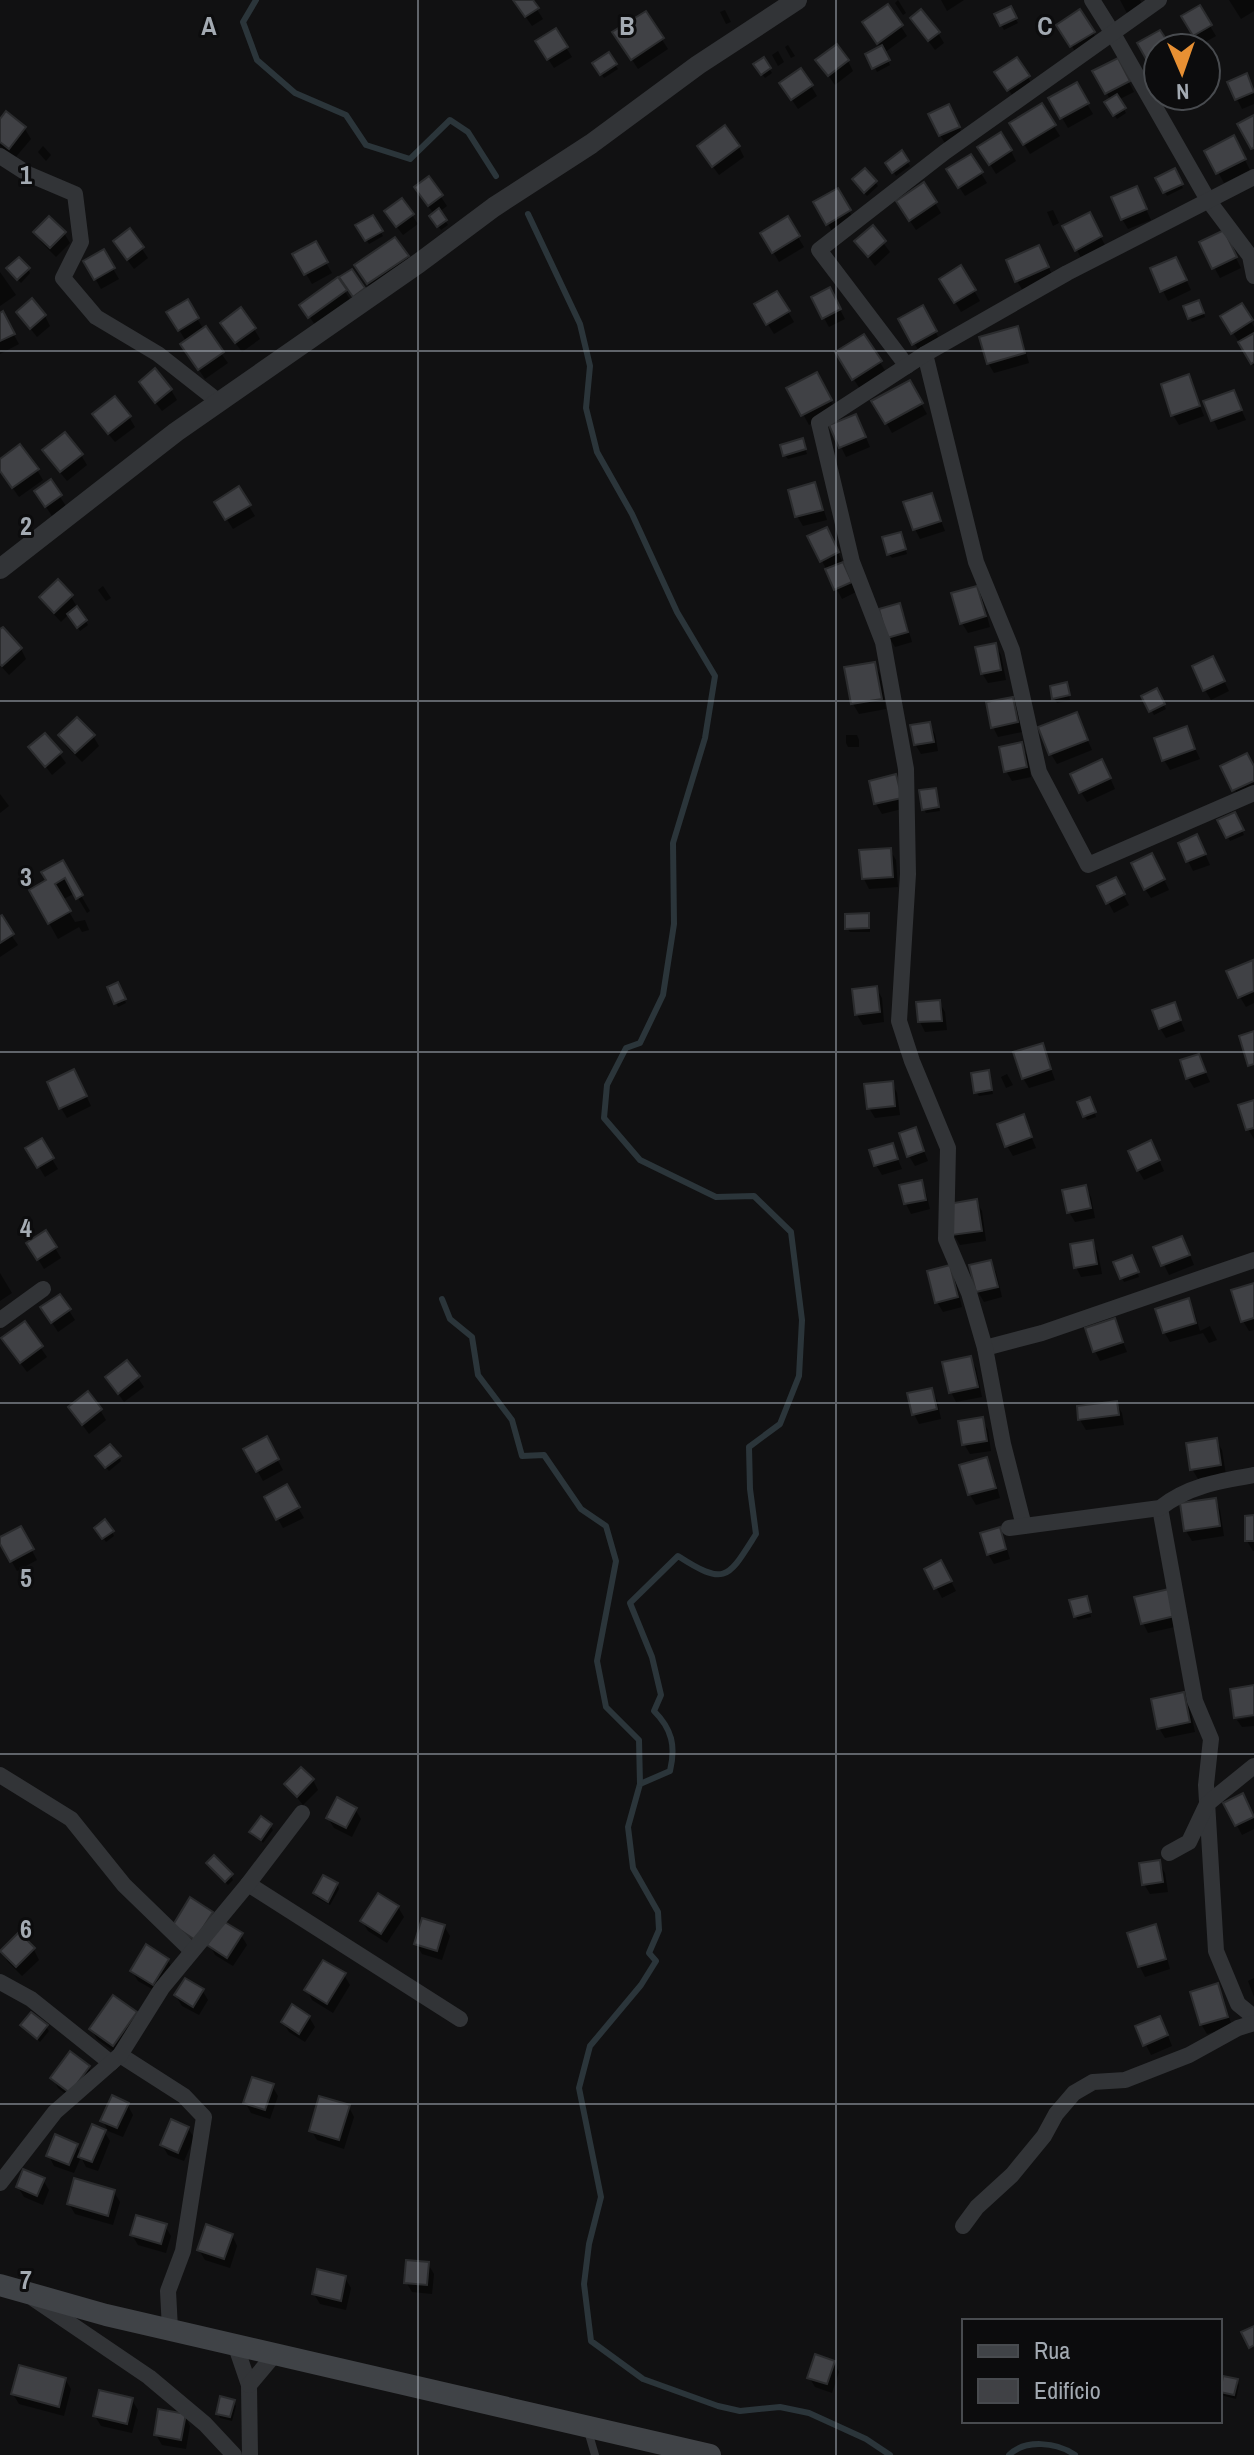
<svg xmlns="http://www.w3.org/2000/svg" width="1254" height="2455" font-family="'Archivo Narrow',sans-serif">
<style>
.shadow{fill:#0007}
.lines{fill:none;stroke-linecap:round;stroke-linejoin:round}
.stream{stroke:#2b353a;stroke-width:6}
.building{fill:#404145;stroke:#2b2c2e;stroke-width:2}
.service{stroke:#323437;stroke-width:8}
.minor{stroke:#323437;stroke-width:16}
.tertiary{stroke:#323437;stroke-width:20}
.secondary{stroke:#404347;stroke-width:22}
.grid{fill:none;stroke:#a3aab2;stroke-width:2;stroke-opacity:0.55}
.grid-label{font-size:26px;text-anchor:middle;font-weight:bold;fill:#a3aab2;stroke:#0c0c0d;stroke-width:6;stroke-linejoin:round;paint-order:stroke}
</style>
<rect width="100%" height="100%" fill="#111112"/>
<g class="shadow">
<path d="M514 0H531L543 19 532 26Z"/>
<path d="M898 0 906 13 903 15 895 3Z"/>
<path d="M941 0H964L947 11Z"/>
<path d="M1120 0H1140L1145 9 1129 17Z"/>
<path d="M1229 0H1254V11L1241 19Z"/>
<path d="M888 7 907 36 884 53 890 65 877 72 868 54 881 48 870 33Z"/>
<path d="M1010 8 1018 23 1004 30 996 15Z"/>
<path d="M1199 8 1216 36 1200 45 1184 17Z"/>
<path d="M725 10 731 22 726 24 720 12Z"/>
<path d="M1080 12 1099 43 1078 56 1059 26Z"/>
<path d="M645 13 668 49 638 69 621 43Z"/>
<path d="M912 19 938 33 944 43 935 50Z"/>
<path d="M555 30 572 57 554 68 537 42Z"/>
<path d="M1160 32 1169 48H1158V74L1145 54Z"/>
<path d="M788 45 795 56 791 58 785 47Z"/>
<path d="M778 51 784 62 778 66 772 55Z"/>
<path d="M608 55 618 69 604 78 595 64Z"/>
<path d="M763 60 772 73 765 78 756 65Z"/>
<path d="M1118 60 1134 92 1118 100 1126 113 1117 119 1107 103 1111 101 1095 72Z"/>
<path d="M818 61H848L853 71 835 85Z"/>
<path d="M1247 76 1254 89V104L1242 109 1229 83Z"/>
<path d="M1028 77 1033 87 1015 99 1003 82Z"/>
<path d="M1076 85 1093 114 1068 128 1051 99Z"/>
<path d="M811 86 817 96 798 109 788 94Z"/>
<path d="M1041 106 1060 136 1030 154 1012 124Z"/>
<path d="M7 114 25 129 31 139 15 158 0 146V122Z"/>
<path d="M954 117 964 137 946 145 940 135Z"/>
<path d="M1234 138 1250 170 1224 183 1207 152Z"/>
<path d="M43 146 51 155 46 161 38 152Z"/>
<path d="M739 147 744 157 719 175 705 156Z"/>
<path d="M1011 151 1016 161 996 174 986 158Z"/>
<path d="M902 153 910 166 896 176 888 163Z"/>
<path d="M970 156 987 183 965 196 948 170Z"/>
<path d="M865 170 878 186 867 196 857 184Z"/>
<path d="M1174 170 1183 188 1167 196 1158 179Z"/>
<path d="M429 179 447 206 439 212 448 225 441 230 431 216 434 214 422 198Z"/>
<path d="M924 185 941 213 916 230 904 212Z"/>
<path d="M837 191 855 221 833 233 816 203Z"/>
<path d="M1141 198 1151 220 1128 229 1122 219Z"/>
<path d="M1053 210 1059 223 1053 226 1047 212Z"/>
<path d="M412 215 418 224 403 235 393 222Z"/>
<path d="M1089 215 1106 247 1082 260 1077 250Z"/>
<path d="M372 218 383 236 369 244 358 226Z"/>
<path d="M787 219 804 247 779 262 762 233Z"/>
<path d="M872 228 890 252 875 266 857 242Z"/>
<path d="M130 231 148 258 134 269 121 251Z"/>
<path d="M35 232 64 233 70 243 56 257 41 242Z"/>
<path d="M1228 242 1241 268 1220 278 1201 243Z"/>
<path d="M315 244 332 273 312 284 295 255Z"/>
<path d="M103 252 119 279 101 289 86 262Z"/>
<path d="M407 257 413 267 374 293 362 276Z"/>
<path d="M1044 257 1053 277 1023 291 1017 281Z"/>
<path d="M961 268 980 301 961 312 941 279Z"/>
<path d="M28 269 30 273 21 283 11 272Z"/>
<path d="M1152 269H1181L1191 290 1168 301Z"/>
<path d="M0 272 16 295 0 306Z"/>
<path d="M338 280 351 301 316 326 308 315Z"/>
<path d="M777 293 794 322 774 334 756 305Z"/>
<path d="M835 300 845 319 829 327 824 318Z"/>
<path d="M187 302 204 330 228 363 205 379 189 355 187 343 169 313Z"/>
<path d="M1241 305 1254 327V366L1223 317Z"/>
<path d="M1201 306 1205 317 1192 322 1190 318Z"/>
<path d="M922 308 941 342 920 353 900 319Z"/>
<path d="M18 313 45 316 50 326 37 337Z"/>
<path d="M2 314 19 344 0 354V315Z"/>
<path d="M1017 328 1022 338 1029 363 994 373 988 363Z"/>
<path d="M254 329 260 339 242 352 228 333Z"/>
<path d="M863 336 886 372 860 389 837 353Z"/>
<path d="M816 374 836 410 809 425 789 388Z"/>
<path d="M1188 376 1204 416 1179 425 1173 415Z"/>
<path d="M909 382 927 414 892 433 874 401Z"/>
<path d="M171 390 177 400 162 411 147 392Z"/>
<path d="M1233 392 1246 420 1218 430 1206 402Z"/>
<path d="M129 417 135 427 115 442 100 424Z"/>
<path d="M831 426H861L870 447 846 457Z"/>
<path d="M804 445 807 454 788 459 785 455Z"/>
<path d="M81 455 87 465 67 481 50 460Z"/>
<path d="M0 461 37 470 43 480 19 497 0 470Z"/>
<path d="M50 482 66 506 52 516 42 501Z"/>
<path d="M814 485 819 495 827 520 803 526 797 516Z"/>
<path d="M238 489 255 516 233 529 216 502Z"/>
<path d="M931 495 945 531 920 539 915 529Z"/>
<path d="M901 534 907 554 892 558 889 554Z"/>
<path d="M832 539 856 592 842 599 822 561Z"/>
<path d="M58 582 71 597 88 625 80 631 69 614 61 622 47 607 41 597Z"/>
<path d="M103 586 111 598 106 601 98 590Z"/>
<path d="M976 588 982 598 990 627 968 633 962 623Z"/>
<path d="M899 605 904 615 912 642 895 647 889 637Z"/>
<path d="M0 632 21 649 26 659 9 675 0 665Z"/>
<path d="M995 645 1001 655 1006 680 988 683 982 673Z"/>
<path d="M874 664 880 674 886 709 859 714 853 704Z"/>
<path d="M1218 669 1229 691 1211 700 1205 690Z"/>
<path d="M1068 689 1070 700 1057 703 1054 698Z"/>
<path d="M1156 691 1166 709 1154 715 1144 697Z"/>
<path d="M1012 699 1018 709 1022 732 998 737 993 727Z"/>
<path d="M1076 714 1092 750 1057 764 1051 754Z"/>
<path d="M929 724 935 734 938 751 921 754 915 744Z"/>
<path d="M1186 729 1200 759 1170 770 1164 760Z"/>
<path d="M45 735 66 763 52 775 31 747Z"/>
<path d="M846 735H857L859 740V747H848L846 743Z"/>
<path d="M61 736H93L99 746 82 762 66 746Z"/>
<path d="M1021 745 1027 755 1031 777 1012 781 1006 771Z"/>
<path d="M1223 767 1254 769V793L1240 800Z"/>
<path d="M1107 771 1115 789 1087 802 1081 792Z"/>
<path d="M895 776 901 786 906 808 882 814 876 804 871 782Z"/>
<path d="M935 790 940 811 926 813 924 809Z"/>
<path d="M0 794 9 806 0 813Z"/>
<path d="M1234 814 1244 835 1230 841 1220 821Z"/>
<path d="M1180 844 1202 847 1210 865 1193 871Z"/>
<path d="M890 850 896 860 898 887 869 889 864 879Z"/>
<path d="M62 863 90 911 87 913 75 893 62 900 75 922 85 920 89 930 82 932 79 927 58 939 31 891 49 881Z"/>
<path d="M1157 865 1169 890 1151 898 1145 889Z"/>
<path d="M1115 879 1129 905 1114 913 1100 887Z"/>
<path d="M868 916 870 920V932H850L847 928Z"/>
<path d="M0 919 18 945 0 957Z"/>
<path d="M1252 962 1254 966V1003L1246 1007 1240 997Z"/>
<path d="M876 988 882 998 884 1022 863 1025 857 1015Z"/>
<path d="M120 989 126 1003 118 1007 116 1003Z"/>
<path d="M939 1002 945 1012 947 1030 925 1032 920 1022Z"/>
<path d="M1174 1005 1185 1031 1166 1038 1160 1028Z"/>
<path d="M1042 1045 1055 1080 1029 1088 1023 1078Z"/>
<path d="M1198 1056 1210 1082 1194 1088 1188 1078Z"/>
<path d="M988 1072 993 1094 979 1096 976 1092Z"/>
<path d="M1007 1074 1013 1085 1006 1088 1001 1077Z"/>
<path d="M79 1081 91 1106 67 1118 61 1108Z"/>
<path d="M892 1083 897 1093 900 1115 875 1118 869 1108Z"/>
<path d="M1254 1102V1139L1248 1129Z"/>
<path d="M1092 1104 1096 1117 1087 1120 1085 1116Z"/>
<path d="M1023 1117 1036 1148 1013 1156 1007 1146Z"/>
<path d="M915 1129 928 1161 915 1166 909 1156Z"/>
<path d="M41 1141 58 1169 45 1177 28 1149Z"/>
<path d="M892 1145 902 1169 882 1175 876 1165Z"/>
<path d="M1156 1153 1164 1171 1144 1180 1138 1170Z"/>
<path d="M921 1183 926 1193 930 1209 911 1214 906 1204Z"/>
<path d="M1085 1187 1091 1197 1095 1218 1075 1222 1069 1212Z"/>
<path d="M976 1201 982 1211 986 1241 960 1245 954 1235Z"/>
<path d="M46 1233 61 1258 44 1269 29 1244Z"/>
<path d="M1092 1243 1098 1253 1102 1274 1081 1277 1076 1267Z"/>
<path d="M1156 1248H1187L1194 1265 1169 1275Z"/>
<path d="M990 1262 996 1272 1002 1297 984 1302 978 1292 972 1267Z"/>
<path d="M1134 1262 1139 1277 1124 1282 1122 1278Z"/>
<path d="M949 1268 955 1278 962 1307 943 1312 937 1302Z"/>
<path d="M0 1273 12 1293 0 1301Z"/>
<path d="M1254 1285V1330L1249 1331 1243 1321Z"/>
<path d="M60 1297 75 1320 58 1332 49 1318Z"/>
<path d="M1188 1301 1194 1311 1200 1331 1210 1326 1217 1340 1209 1343 1203 1333 1170 1342 1164 1332Z"/>
<path d="M1114 1320 1127 1352 1100 1361 1095 1351Z"/>
<path d="M24 1324 47 1357 27 1372 10 1349Z"/>
<path d="M970 1358 976 1368 982 1397 956 1402 951 1392Z"/>
<path d="M107 1378H138L144 1387 124 1402Z"/>
<path d="M931 1390 937 1400 941 1419 919 1424 914 1414Z"/>
<path d="M1116 1403 1122 1413 1124 1425 1086 1430 1080 1420Z"/>
<path d="M70 1408 100 1410 106 1420 89 1434Z"/>
<path d="M982 1420 988 1430 991 1451 970 1454 964 1444Z"/>
<path d="M266 1439 283 1470 263 1481 246 1450Z"/>
<path d="M1216 1440 1222 1450 1226 1475 1198 1479 1192 1469Z"/>
<path d="M119 1457 121 1461 109 1471 100 1461Z"/>
<path d="M986 1459 992 1469 1000 1498 976 1505 970 1495 962 1466Z"/>
<path d="M286 1487 304 1518 283 1528 266 1497Z"/>
<path d="M1215 1500 1220 1510 1224 1536 1192 1541 1186 1531 1182 1505Z"/>
<path d="M1254 1517V1551H1253L1247 1541Z"/>
<path d="M20 1529 37 1560 17 1571 0 1540Z"/>
<path d="M999 1530 1004 1540 1010 1559 994 1564 988 1554Z"/>
<path d="M99 1532H112L114 1536 106 1542Z"/>
<path d="M926 1569 946 1572 956 1591 942 1598Z"/>
<path d="M1168 1592 1179 1626 1148 1633 1143 1623Z"/>
<path d="M1088 1602 1091 1617 1078 1620 1075 1616Z"/>
<path d="M1183 1694 1189 1704 1195 1732 1165 1738 1159 1728Z"/>
<path d="M1254 1717V1726L1242 1727 1237 1720Z"/>
<path d="M313 1780 318 1790 303 1805 286 1784Z"/>
<path d="M1242 1795 1254 1817V1829L1242 1835 1225 1803Z"/>
<path d="M355 1809 361 1819 352 1837 334 1828 328 1818Z"/>
<path d="M270 1826 273 1830 263 1843 252 1832Z"/>
<path d="M1159 1863 1165 1873 1168 1892 1150 1894 1144 1884Z"/>
<path d="M210 1867 231 1876 233 1880 228 1885Z"/>
<path d="M337 1884 339 1889 330 1905 317 1898 315 1893Z"/>
<path d="M398 1907 404 1917 387 1943 368 1931 362 1921Z"/>
<path d="M444 1926 450 1936 442 1960 422 1954 416 1944Z"/>
<path d="M1155 1927 1161 1937 1170 1969 1145 1977 1140 1967 1130 1935Z"/>
<path d="M19 1935 34 1950 39 1960 22 1976 8 1962 2 1952Z"/>
<path d="M241 1935 247 1945 233 1966 215 1955 210 1945Z"/>
<path d="M168 1960 173 1970 159 1993 138 1981 132 1971Z"/>
<path d="M344 1975 350 1985 333 2013 312 2000 307 1990Z"/>
<path d="M1254 1978V1997L1248 1981Z"/>
<path d="M1217 1986 1223 1996 1232 2027 1207 2034 1201 2024Z"/>
<path d="M202 1990 208 2000 199 2015 182 2006 176 1996Z"/>
<path d="M135 2013 141 2023 119 2055 97 2039 91 2029Z"/>
<path d="M309 2017 315 2027 305 2042 289 2032 283 2022Z"/>
<path d="M23 2025 46 2027 49 2031 40 2042Z"/>
<path d="M1137 2027 1165 2028 1172 2046 1151 2055Z"/>
<path d="M71 2054 89 2068 95 2078 76 2102 58 2088 53 2078Z"/>
<path d="M272 2086 278 2096 270 2119 251 2113 245 2102Z"/>
<path d="M127 2104 133 2115 123 2137 108 2131 103 2121Z"/>
<path d="M349 2107 354 2117 344 2149 317 2140 311 2130Z"/>
<path d="M188 2128 194 2138 184 2161 168 2155 162 2145Z"/>
<path d="M104 2131 110 2141 98 2171 86 2167 81 2157 74 2173 54 2166 49 2156 76 2145 81 2154Z"/>
<path d="M43 2180 49 2190 43 2205 24 2197 18 2187Z"/>
<path d="M114 2192 120 2202 113 2225 75 2214 69 2204Z"/>
<path d="M165 2226 171 2236 166 2253 138 2245 132 2235Z"/>
<path d="M232 2235 237 2246 230 2268 205 2260 199 2250Z"/>
<path d="M428 2264 434 2274 432 2294 412 2292 406 2282Z"/>
<path d="M345 2278 351 2288 346 2310 320 2304 314 2294Z"/>
<path d="M834 2362 839 2372 832 2393 815 2387 809 2377Z"/>
<path d="M65 2379 71 2389 64 2416 19 2404 13 2394Z"/>
<path d="M1237 2381 1239 2385 1236 2399 1224 2396 1222 2392Z"/>
<path d="M132 2400 138 2410 132 2433 101 2426 95 2416Z"/>
<path d="M233 2401 236 2406 232 2421 220 2418 218 2413Z"/>
<path d="M185 2416 190 2426 186 2449 162 2445 156 2435Z"/>
</g>
<g class="lines">
<g class="stream">
<path d="M256 0 243 22 257 60 295 93 346 115 366 145 410 159 450 120 468 132 496 176"/>
<path d="M528 214 580 324 590 366 586 408 597 452 632 514 677 612 715 676 705 738 673 843 674 924 663 995 640 1043 626 1048 607 1085 604 1118 640 1160 716 1197 754 1196 791 1232 802 1320 799 1376 780 1424 749 1447 750 1489 756 1534C728 1578 726 1587 678 1556L630 1603 652 1657 661 1695 654 1711C672 1729 676 1746 670 1771L640 1784 628 1827 633 1868 658 1912 659 1930 649 1953 656 1961 641 1985 590 2046 579 2088 601 2197 589 2244 584 2284 591 2341 643 2379 718 2406 740 2411 780 2407 809 2413 866 2439 890 2455"/>
<path d="M442 1299 450 1319 472 1337 478 1375 512 1420 522 1456 544 1455 581 1509 606 1526 616 1561 597 1661 606 1707 639 1740 640 1784"/>
<path d="M1009 2455C1025 2439 1057 2442 1075 2455"/>
</g>
</g>
<g class="building">
<path d="M513 0H533L539 8 525 17Z"/>
<path d="M888 4 903 25 877 44 862 22Z"/>
<path d="M1200 5 1212 25 1193 36 1181 16Z"/>
<path d="M1011 6 1017 18 1000 26 994 14Z"/>
<path d="M921 9 940 32 928 41 910 18Z"/>
<path d="M1080 9 1095 32 1070 47 1056 25Z"/>
<path d="M646 11 664 38 631 60 612 32Z"/>
<path d="M556 28 568 47 547 60 535 41Z"/>
<path d="M1160 30 1172 48H1158V61L1150 66 1137 43Z"/>
<path d="M837 44 849 60 828 76 815 60Z"/>
<path d="M882 45 890 60 872 69 865 54Z"/>
<path d="M609 52 617 64 600 75 592 63Z"/>
<path d="M764 57 771 68 761 75 753 64Z"/>
<path d="M1017 57 1030 76 1007 91 994 72Z"/>
<path d="M1118 58 1130 81 1105 94 1092 71Z"/>
<path d="M801 68 813 85 791 100 779 83Z"/>
<path d="M1247 73 1254 92 1235 100 1227 82Z"/>
<path d="M1077 82 1089 103 1060 119 1048 98Z"/>
<path d="M1117 94 1126 108 1113 116 1104 102Z"/>
<path d="M1042 103 1056 125 1023 145 1009 123Z"/>
<path d="M949 104 960 127 939 136 928 114Z"/>
<path d="M6 111 26 127 9 149 0 142V119Z"/>
<path d="M1254 115V148L1251 149 1237 124Z"/>
<path d="M725 125 740 146 712 167 697 146Z"/>
<path d="M1001 132 1012 150 989 165 977 147Z"/>
<path d="M1234 135 1246 159 1216 174 1204 151Z"/>
<path d="M902 150 909 161 892 173 885 163Z"/>
<path d="M971 154 983 172 958 188 946 169Z"/>
<path d="M865 168 877 181 864 193 852 179Z"/>
<path d="M1175 168 1183 184 1163 193 1155 178Z"/>
<path d="M429 176 443 195 428 206 414 187Z"/>
<path d="M924 182 937 202 909 221 896 201Z"/>
<path d="M1137 186 1147 209 1121 220 1111 197Z"/>
<path d="M838 188 851 210 826 225 813 202Z"/>
<path d="M402 198 414 214 396 227 384 211Z"/>
<path d="M439 208 447 220 437 227 429 216Z"/>
<path d="M1090 212 1102 236 1075 251 1062 226Z"/>
<path d="M373 215 383 231 365 241 355 225Z"/>
<path d="M49 216 66 232 50 248 33 232Z"/>
<path d="M788 216 800 236 772 253 760 233Z"/>
<path d="M873 225 886 241 868 257 854 241Z"/>
<path d="M130 228 144 247 127 260 113 241Z"/>
<path d="M1224 230 1237 257 1212 269 1199 242Z"/>
<path d="M395 237 409 256 367 284 354 265Z"/>
<path d="M316 241 328 262 304 275 292 254Z"/>
<path d="M1039 245 1049 267 1015 282 1006 260Z"/>
<path d="M104 249 115 268 94 280 83 261Z"/>
<path d="M19 257 30 268 17 280 6 268Z"/>
<path d="M1176 257 1187 280 1160 292 1150 268Z"/>
<path d="M961 265 976 290 954 303 939 279Z"/>
<path d="M352 269 365 288 353 297 339 277Z"/>
<path d="M338 277 347 290 308 318 299 305Z"/>
<path d="M830 287 841 309 822 319 811 297Z"/>
<path d="M777 291 790 311 766 325 754 304Z"/>
<path d="M32 298 46 315 30 329 16 312Z"/>
<path d="M188 299 199 318 178 331 166 312Z"/>
<path d="M1199 300 1204 313 1188 319 1183 306Z"/>
<path d="M1242 303 1253 320 1231 334 1220 316Z"/>
<path d="M923 305 937 331 912 345 898 319Z"/>
<path d="M241 307 256 328 235 343 220 323Z"/>
<path d="M3 311 15 334 0 341V313Z"/>
<path d="M206 326 224 352 198 370 180 344Z"/>
<path d="M1018 326 1025 353 987 364 979 337Z"/>
<path d="M1254 333V362L1251 364 1238 342Z"/>
<path d="M864 334 882 361 852 380 835 352Z"/>
<path d="M155 368 172 389 155 403 139 382Z"/>
<path d="M817 372 832 400 801 416 786 388Z"/>
<path d="M1189 374 1200 406 1171 416 1161 384Z"/>
<path d="M910 380 923 403 885 424 871 401Z"/>
<path d="M1234 390 1242 410 1211 421 1203 401Z"/>
<path d="M115 396 131 416 108 434 92 414Z"/>
<path d="M856 414 866 437 839 448 829 425Z"/>
<path d="M65 432 83 454 60 472 42 450Z"/>
<path d="M803 438 806 449 783 456 780 445Z"/>
<path d="M20 444 39 469 12 488 0 471V459Z"/>
<path d="M51 479 62 495 45 507 34 491Z"/>
<path d="M815 482 823 510 795 517 788 490Z"/>
<path d="M239 486 251 505 225 520 214 502Z"/>
<path d="M932 493 941 521 913 530 903 502Z"/>
<path d="M827 527 839 552 820 562 807 536Z"/>
<path d="M901 532 906 549 887 555 882 537Z"/>
<path d="M843 562 852 582 834 590 825 569Z"/>
<path d="M58 579 73 595 54 613 39 597Z"/>
<path d="M977 586 986 616 960 624 951 593Z"/>
<path d="M900 603 908 632 887 638 879 609Z"/>
<path d="M77 606 87 620 77 628 67 614Z"/>
<path d="M3 627 22 648 2 666 0 664V629Z"/>
<path d="M996 643 1001 670 981 674 975 647Z"/>
<path d="M1213 656 1225 681 1203 691 1192 666Z"/>
<path d="M875 662 882 699 851 704 844 667Z"/>
<path d="M1067 682 1070 695 1052 699 1050 686Z"/>
<path d="M1157 688 1165 704 1149 712 1141 696Z"/>
<path d="M1013 697 1018 722 991 728 986 702Z"/>
<path d="M1077 712 1088 740 1049 755 1038 727Z"/>
<path d="M77 717 95 735 75 753 58 735Z"/>
<path d="M930 722 934 742 914 745 910 725Z"/>
<path d="M1187 726 1195 749 1162 761 1154 738Z"/>
<path d="M45 733 62 752 45 767 28 747Z"/>
<path d="M1022 742 1027 767 1004 772 999 747Z"/>
<path d="M1247 753 1254 766V781L1232 791 1220 766Z"/>
<path d="M1102 759 1111 778 1079 793 1070 774Z"/>
<path d="M896 774 902 798 874 804 869 781Z"/>
<path d="M936 788 939 807 922 810 919 790Z"/>
<path d="M1235 812 1244 830 1226 838 1217 820Z"/>
<path d="M1197 834 1206 854 1186 862 1178 843Z"/>
<path d="M891 848 893 877 862 879 859 850Z"/>
<path d="M1152 853 1165 879 1144 890 1131 863Z"/>
<path d="M63 860 83 895 76 899 65 878 55 884 71 911 48 924 29 890 46 880 41 872Z"/>
<path d="M1116 877 1125 894 1106 904 1097 886Z"/>
<path d="M869 913V928L845 929V914Z"/>
<path d="M2 915 14 934 0 943V916Z"/>
<path d="M1253 960 1254 991 1238 998 1226 971Z"/>
<path d="M118 982 126 999 114 1004 107 987Z"/>
<path d="M877 986 880 1012 855 1015 852 989Z"/>
<path d="M940 1000 942 1021 918 1022 916 1002Z"/>
<path d="M1175 1002 1181 1020 1159 1029 1152 1010Z"/>
<path d="M1254 1031V1064L1248 1066 1239 1036Z"/>
<path d="M1043 1043 1051 1069 1022 1079 1013 1052Z"/>
<path d="M1199 1054 1206 1072 1186 1079 1180 1060Z"/>
<path d="M74 1069 87 1096 59 1109 47 1082Z"/>
<path d="M989 1070 992 1090 974 1093 971 1073Z"/>
<path d="M893 1081 895 1106 867 1109 864 1084Z"/>
<path d="M1090 1097 1096 1112 1083 1117 1077 1102Z"/>
<path d="M1254 1100V1128L1246 1130 1238 1105Z"/>
<path d="M1024 1114 1032 1137 1005 1147 997 1124Z"/>
<path d="M916 1127 924 1151 907 1157 899 1133Z"/>
<path d="M42 1138 54 1158 37 1168 25 1148Z"/>
<path d="M1151 1140 1160 1160 1137 1171 1128 1151Z"/>
<path d="M893 1143 898 1159 874 1166 869 1150Z"/>
<path d="M922 1180 926 1200 904 1204 899 1185Z"/>
<path d="M1086 1185 1091 1208 1067 1213 1062 1190Z"/>
<path d="M977 1199 982 1231 952 1235 948 1204Z"/>
<path d="M46 1230 57 1247 37 1260 26 1243Z"/>
<path d="M1182 1236 1190 1255 1161 1266 1153 1247Z"/>
<path d="M1093 1240 1097 1264 1074 1268 1070 1244Z"/>
<path d="M1132 1255 1139 1272 1120 1279 1113 1262Z"/>
<path d="M991 1260 998 1287 976 1292 969 1265Z"/>
<path d="M950 1265 958 1297 935 1303 927 1271Z"/>
<path d="M1254 1283V1318L1241 1322 1231 1290Z"/>
<path d="M60 1294 71 1309 51 1323 40 1307Z"/>
<path d="M1189 1298 1196 1323 1163 1333 1155 1309Z"/>
<path d="M1115 1318 1123 1342 1093 1352 1085 1328Z"/>
<path d="M25 1321 43 1346 20 1363 1 1338Z"/>
<path d="M971 1356 978 1387 949 1393 942 1362Z"/>
<path d="M127 1360 140 1376 118 1394 105 1377Z"/>
<path d="M932 1388 937 1409 912 1415 907 1393Z"/>
<path d="M88 1391 102 1409 82 1425 68 1407Z"/>
<path d="M1117 1401 1119 1415 1078 1420 1077 1406Z"/>
<path d="M983 1417 987 1441 962 1445 958 1421Z"/>
<path d="M267 1436 279 1459 256 1472 243 1449Z"/>
<path d="M1217 1438 1221 1465 1190 1470 1186 1443Z"/>
<path d="M110 1444 121 1456 105 1468 95 1456Z"/>
<path d="M987 1457 996 1488 968 1495 959 1465Z"/>
<path d="M287 1484 300 1507 276 1520 264 1497Z"/>
<path d="M1216 1498 1220 1526 1184 1531 1180 1503Z"/>
<path d="M1254 1515V1541H1245V1516Z"/>
<path d="M105 1519 114 1531 102 1539 94 1528Z"/>
<path d="M21 1526 34 1549 10 1562 0 1544V1537Z"/>
<path d="M1000 1527 1006 1549 987 1555 980 1533Z"/>
<path d="M941 1560 952 1581 934 1589 924 1569Z"/>
<path d="M1169 1589 1175 1616 1141 1624 1134 1597Z"/>
<path d="M1087 1596 1091 1612 1074 1617 1069 1600Z"/>
<path d="M1254 1685V1715L1234 1718 1230 1689Z"/>
<path d="M1184 1692 1190 1722 1157 1729 1151 1699Z"/>
<path d="M301 1767 314 1779 297 1797 284 1784Z"/>
<path d="M1243 1793 1254 1817 1235 1826 1223 1803Z"/>
<path d="M337 1797 357 1808 346 1828 326 1818Z"/>
<path d="M261 1816 272 1824 261 1840 249 1832Z"/>
<path d="M214 1855 233 1874 225 1882 206 1863Z"/>
<path d="M1160 1860 1163 1882 1142 1885 1139 1863Z"/>
<path d="M323 1875 338 1883 328 1902 313 1893Z"/>
<path d="M378 1893 399 1906 381 1934 360 1921Z"/>
<path d="M190 1897 213 1912 195 1940 173 1925Z"/>
<path d="M422 1918 445 1925 437 1951 414 1944Z"/>
<path d="M223 1921 243 1933 227 1958 207 1945Z"/>
<path d="M1156 1924 1166 1959 1138 1967 1127 1933Z"/>
<path d="M19 1932 35 1948 16 1967 0 1951Z"/>
<path d="M146 1944 169 1959 153 1985 130 1971Z"/>
<path d="M323 1960 346 1973 327 2004 304 1990Z"/>
<path d="M185 1978 204 1989 193 2007 174 1995Z"/>
<path d="M1218 1983 1228 2017 1200 2025 1190 1992Z"/>
<path d="M113 1995 137 2012 113 2046 89 2029Z"/>
<path d="M292 2004 310 2016 299 2034 281 2022Z"/>
<path d="M31 2012 48 2025 37 2039 20 2025Z"/>
<path d="M1160 2016 1168 2035 1143 2046 1135 2026Z"/>
<path d="M70 2051 90 2066 70 2093 50 2078Z"/>
<path d="M252 2077 274 2084 265 2110 243 2103Z"/>
<path d="M112 2095 129 2103 117 2128 100 2121Z"/>
<path d="M319 2096 350 2105 339 2140 309 2131Z"/>
<path d="M171 2119 189 2127 178 2153 160 2145Z"/>
<path d="M92 2124 106 2130 92 2162 78 2157Z"/>
<path d="M55 2134 78 2144 69 2165 46 2156Z"/>
<path d="M23 2169 45 2178 37 2196 16 2187Z"/>
<path d="M74 2178 115 2190 108 2216 67 2204Z"/>
<path d="M136 2215 167 2224 161 2244 130 2235Z"/>
<path d="M206 2224 233 2234 224 2259 197 2250Z"/>
<path d="M406 2260 429 2262 427 2285 404 2283Z"/>
<path d="M317 2269 346 2276 341 2301 312 2294Z"/>
<path d="M1254 2326V2345L1249 2348 1241 2332Z"/>
<path d="M815 2354 835 2361 827 2384 807 2378Z"/>
<path d="M19 2365 66 2378 59 2407 11 2394Z"/>
<path d="M1223 2376 1238 2379 1234 2395 1220 2392Z"/>
<path d="M99 2390 133 2398 127 2424 93 2416Z"/>
<path d="M220 2396 235 2400 230 2417 216 2414Z"/>
<path d="M158 2409 186 2414 181 2440 154 2435Z"/>
</g>
<g class="lines">
<path class="service" d="M588 2431 595 2455"/>
<g class="minor">
<path d="M1092 0 1112 32 1208 200 1250 256 1254 276"/>
<path d="M0 156 28 174 75 194 81 242 63 278 96 317 158 354 219 402"/>
<path d="M925 354 976 562 1012 650 1039 772 1088 865 1254 793"/>
<path d="M907 366 819 250 945 152 1159 0"/>
<path d="M0 1320 43 1289"/>
<path d="M985 1348 1042 1333 1254 1260"/>
<path d="M1160 1508 1195 1701 1211 1739 1206 1785 1216 1951 1238 2004 1254 2017"/>
<path d="M1024 1526 1003 1444 985 1348 969 1293 946 1239 948 1148 912 1061 899 1021 908 874 906 769 883 642 852 562 819 423 925 354 1067 273 1254 177"/>
<path d="M1009 1528 1160 1508C1188 1486 1219 1481 1254 1475"/>
<path d="M0 1775 71 1819 124 1885 192 1951"/>
<path d="M1169 1853 1189 1842 1207 1804 1254 1766"/>
<path d="M248 1884 460 2019"/>
<path d="M0 1982 31 1999 111 2063"/>
<path d="M120 2055 184 2096 204 2117 183 2251 168 2291 170 2329"/>
<path d="M0 2183 55 2112 120 2055 162 1988 248 1884 302 1813"/>
<path d="M963 2226 977 2207 1012 2175 1044 2136 1056 2114 1074 2093 1093 2082 1125 2080 1189 2055 1238 2028 1254 2023"/>
<path d="M34 2299 149 2377 205 2424 234 2455"/>
<path d="M235 2344 249 2385 250 2455"/>
<path d="M249 2385 275 2354"/>
</g>
<path class="tertiary" d="M0 569 176 432 419 263 494 207 591 144 698 65 797 0"/>
<path class="secondary" d="M0 2285 106 2315 710 2455"/>
</g>
<path class="grid" d="M418 0V2455M836 0V2455M0 351H1254M0 701H1254M0 1052H1254M0 1403H1254M0 1754H1254M0 2104H1254"/>
<g class="grid-label">
<text x="209" y="35">A</text>
<text x="627" y="35">B</text>
<text x="1045" y="35">C</text>
<text x="26" y="184">1</text>
<text x="26" y="535">2</text>
<text x="26" y="886">3</text>
<text x="26" y="1237">4</text>
<text x="26" y="1587">5</text>
<text x="26" y="1938">6</text>
<text x="26" y="2289">7</text>
</g>
<rect x="962" y="2319" width="260" height="104" fill="#0c0c0d" stroke="#484b4f" stroke-width="2"/>
<rect x="978" y="2345" width="40" height="12" fill="#404347" stroke="#484b4f" stroke-width="2"/>
<text x="1034" y="2359" font-size="24" fill="#a3aab2">Rua</text>
<rect x="978" y="2379" width="40" height="24" fill="#404145" stroke="#484b4f" stroke-width="2"/>
<text x="1034" y="2399" font-size="24" fill="#a3aab2">Edifício</text>
<g transform="translate(1182 72) rotate(178)"><circle r="38" fill="#0c0c0d" stroke="#484b4f" stroke-width="2"/>
<path d="M0-6L14 30L0 20L-14 30Z" fill="#e89033"/>
<text y="-12" font-size="22" font-weight="bold" text-anchor="middle" fill="#a3aab2">N</text>
</g>
</svg>
